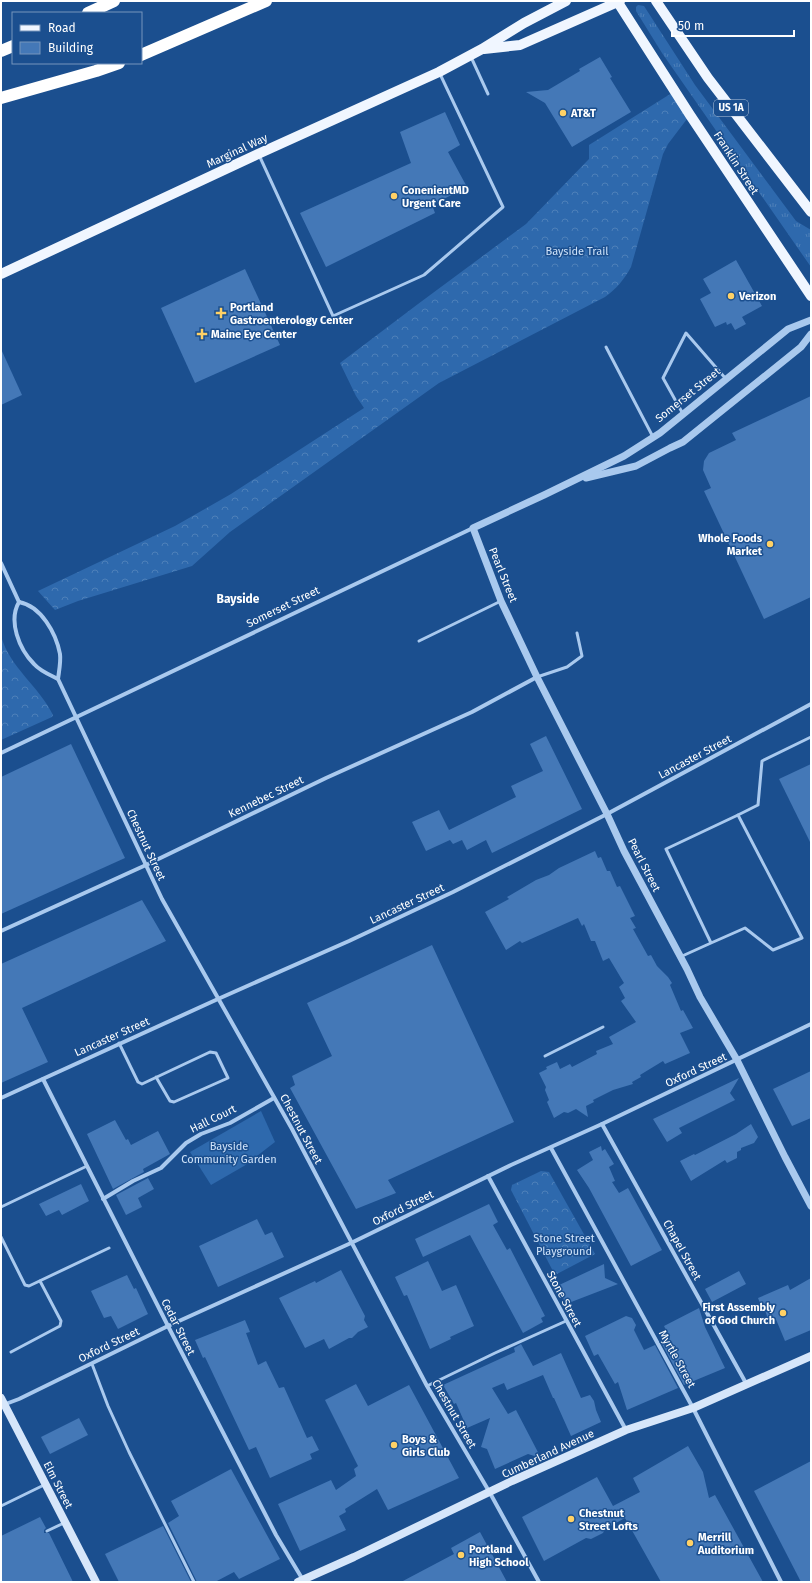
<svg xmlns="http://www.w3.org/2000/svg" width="812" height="1583" font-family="'Fira Sans',sans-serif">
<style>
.grass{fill:url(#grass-tufts)}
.forest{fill:url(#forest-crowns)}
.garden{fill:#2e69ad}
.building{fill:#4478b7}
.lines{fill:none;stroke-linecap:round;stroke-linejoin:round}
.service{stroke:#a9c9ee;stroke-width:3}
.minor{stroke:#a9c9ee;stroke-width:4}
.tertiary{stroke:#a9c9ee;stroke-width:7}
.secondary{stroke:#d6e6fa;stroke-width:8}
.primary{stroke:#f0f6ff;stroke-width:10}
.motorway{stroke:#fff;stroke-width:12}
.poi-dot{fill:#ffd166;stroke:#1b4f8f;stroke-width:1.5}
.labels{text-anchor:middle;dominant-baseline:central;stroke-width:3;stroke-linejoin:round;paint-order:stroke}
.shield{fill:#1b4f8f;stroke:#bbcadd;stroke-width:1}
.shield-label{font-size:10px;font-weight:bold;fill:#fff}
.poi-label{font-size:11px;font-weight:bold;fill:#fff;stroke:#1b4f8f;text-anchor:start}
.street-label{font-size:11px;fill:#fff;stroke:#1b4f8f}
.park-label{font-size:11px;fill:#cfe3fa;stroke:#1b4f8f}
.neighbourhood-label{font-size:12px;font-weight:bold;fill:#fff;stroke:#1b4f8f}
</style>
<defs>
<pattern id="grass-tufts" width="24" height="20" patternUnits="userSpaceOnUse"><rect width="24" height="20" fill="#2e69ad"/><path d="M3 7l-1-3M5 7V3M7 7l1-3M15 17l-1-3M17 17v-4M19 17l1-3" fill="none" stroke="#4d80b9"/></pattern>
<pattern id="forest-crowns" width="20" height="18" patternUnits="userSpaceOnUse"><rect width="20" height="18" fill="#2e69ad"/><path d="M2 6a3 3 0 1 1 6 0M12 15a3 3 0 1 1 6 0" fill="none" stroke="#4d80b9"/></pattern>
</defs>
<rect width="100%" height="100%" fill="#1b4f8f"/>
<path class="grass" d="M638 5 644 6 695 85 796 221 811 230V267L662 53 636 11V7Z"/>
<g class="forest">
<path d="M675 91 690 115 668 144 663 154 631 267C624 280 616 289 605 297L439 383 230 532 192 566 78 601 55 610 38 591 175 526 231 494 364 408 356 396 340 363 418 304 526 224 589 159V145Z"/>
<path d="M1 636C10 668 39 686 53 715L52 717 1 740Z"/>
<path d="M541 1171 549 1172 595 1254 555 1275 511 1190 512 1185Z"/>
</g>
<path class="garden" d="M261 1111 275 1142 244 1166 211 1185 190 1152Z"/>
<g class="building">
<path d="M600 57 612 77 610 78 631 112 572 147 545 103 526 92 548 90 580 71 579 69Z"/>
<path d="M445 112 460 145 448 152 467 187 432 205 435 213 326 267 300 213 411 163 400 132Z"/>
<path d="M736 260 762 306 742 317 746 324 735 330 731 323 727 325 726 322 715 327 700 299 711 293 703 279Z"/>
<path d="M245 269 280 345 195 383 161 308Z"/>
<path d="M1 349 22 395 1 405Z"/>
<path d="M811 396V597L764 619 704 491 711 488 703 470 704 461 709 453 736 440 732 433Z"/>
<path d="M546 736 582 809 492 853 486 840 467 850 462 840 453 844 450 840 426 851 412 822 439 810 449 830 516 797 511 786 543 771 530 744Z"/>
<path d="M71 744 125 858 1 914V777Z"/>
<path d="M811 764V844L779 779Z"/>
<path d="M595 851 598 858 601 857 607 871H610L617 887 620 886 635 916 630 918 636 928 633 929 648 956 651 955 657 966 668 977 672 983 670 985 681 1011 683 1010 693 1028 680 1033 690 1053 665 1064 663 1061 640 1075 641 1077 632 1082 633 1084 613 1090 593 1100 594 1102 586 1106 588 1117 576 1109 568 1113 564 1112 554 1118 547 1102 549 1100 545 1090 546 1087 539 1073 547 1069 546 1067 557 1062 560 1069 570 1064 572 1067 597 1054 596 1051 613 1044 609 1037 636 1022 621 1001 625 998 619 987 624 983 609 958 603 961 595 941H591L584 924 582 926 578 918 522 943 520 941 506 950 485 912 509 899 507 897 536 880 549 875 559 868Z"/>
<path d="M142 900 166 941 22 1008 48 1062 1 1083V964Z"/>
<path d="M432 945 514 1122 388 1180 396 1193 356 1209 290 1088 295 1085 292 1076 332 1056 307 1003Z"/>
<path d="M811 1071V1118L792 1126 773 1089Z"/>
<path d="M739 1078 730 1093 735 1100 679 1128 682 1133 667 1142 653 1119Z"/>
<path d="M115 1120 126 1140 128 1139 131 1145 158 1131 170 1154 143 1169 144 1172 113 1189 87 1134Z"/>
<path d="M751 1124 758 1137 754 1143 741 1148V1150L737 1152V1158L727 1163 725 1160 691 1181 680 1161 694 1154 695 1155 736 1134Z"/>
<path d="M601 1146 602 1151 605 1149 614 1164 609 1167 615 1181 612 1182 619 1193 628 1188 662 1250 631 1266 589 1188 577 1170 593 1160 589 1152Z"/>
<path d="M148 1178 154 1189 138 1198 142 1207 126 1215 116 1195Z"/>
<path d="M81 1184 89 1201 62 1215 59 1210 46 1216 39 1204Z"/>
<path d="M489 1204 498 1222 493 1225 507 1250 510 1248 545 1316 541 1318 543 1322 523 1333 470 1235 423 1257 415 1239Z"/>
<path d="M257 1219 265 1235 272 1232 284 1257 218 1287 199 1246Z"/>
<path d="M428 1261 442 1291 456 1285 474 1326 450 1337 451 1339 430 1349 407 1295 404 1296 395 1277Z"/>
<path d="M604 1264 605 1278 618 1284 566 1304 557 1286Z"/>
<path d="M341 1270 365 1316 364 1320 368 1327 358 1332 352 1338H349L329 1349 324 1339 305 1348 279 1298 315 1281 316 1283Z"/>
<path d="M739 1271 746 1284 712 1302 705 1289Z"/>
<path d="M127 1275 134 1289 136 1288 148 1314 118 1329 111 1316 104 1318 91 1291Z"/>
<path d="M811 1278V1330L785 1341 775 1317 768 1319 765 1310 763 1311 758 1298 788 1285 790 1290Z"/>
<path d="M699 1308 705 1327 725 1368 684 1385 661 1342 670 1338 664 1326Z"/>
<path d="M626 1316 632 1318 636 1325 634 1330 644 1350 655 1345 678 1388 627 1410 618 1382 615 1384 598 1354 594 1356 585 1336Z"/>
<path d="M245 1320 250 1332 246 1333 258 1365 266 1361 279 1388 284 1387 307 1438 312 1436 319 1450 310 1454 312 1459 270 1478 256 1447 249 1450 205 1357 203 1358 195 1340Z"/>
<path d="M521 1344 533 1366 561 1353 581 1398 590 1395 594 1401 596 1410 601 1422 571 1436 554 1398H553L543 1375 507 1390 504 1383 492 1388 508 1414 516 1410 541 1458 528 1454 495 1469 487 1449 481 1447 490 1418 467 1428 456 1403 454 1404 443 1385 515 1352 514 1348Z"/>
<path d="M356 1384 368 1406 409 1385 459 1478 388 1510 377 1489 345 1509 346 1512 339 1516 346 1530 300 1551 278 1504 331 1480 336 1490 356 1476 354 1469 358 1466 325 1400Z"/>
<path d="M79 1418 88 1435 50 1454 41 1437Z"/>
<path d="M688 1446 703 1472 709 1498 715 1495 763 1582H661L625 1518 605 1529 603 1533 591 1539 586 1538 544 1561 522 1517 597 1477 613 1506 640 1492 633 1478Z"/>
<path d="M811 1461V1582H801L754 1491Z"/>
<path d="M231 1469 280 1559 239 1579 234 1572 215 1582H197L168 1523 179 1516 171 1501Z"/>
<path d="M40 1517 46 1528 44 1530V1533H49L73 1582H1V1536Z"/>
<path d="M163 1526 191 1582H119L105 1554Z"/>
<path d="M480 1532 507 1582H401L454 1554 451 1548Z"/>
</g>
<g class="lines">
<g class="service">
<path d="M471 57 488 94"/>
<path d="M259 155 333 316 424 275 503 207 440 74"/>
<path d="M606 347 653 437"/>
<path d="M683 414 663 378 686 333 726 379"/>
<path d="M419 641 501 601"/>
<path d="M537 677 567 667 582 656 577 633"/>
<path d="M738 815 758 805 762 761 811 737"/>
<path d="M680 957 711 943 666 849 738 815 802 938 773 950 745 928 711 943"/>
<path d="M119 1043 138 1082 142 1084 210 1052 216 1053 228 1078 174 1102 170 1101 156 1077"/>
<path d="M545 1056 603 1027"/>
<path d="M1 1207 87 1166"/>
<path d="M1 1237 25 1285 29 1286 109 1248"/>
<path d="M11 1352 60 1326 61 1321 40 1281"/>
<path d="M92 1364 108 1406 129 1452 194 1582"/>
<path d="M427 1386 495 1353 566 1321"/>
<path d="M1 1506 44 1485"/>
<path d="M47 1531 64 1523"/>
</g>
<g class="minor">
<path d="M1 563 19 602"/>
<path d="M19 602C8 621 19 649 34 664 40 671 50 675 58 679L162 899 292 1129 427 1386 490 1493 539 1582"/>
<path d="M19 602C41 606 56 633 60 654 61 662 59 671 58 679"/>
<path d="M1 753 473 528"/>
<path d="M1 931 146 865 326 778 472 712 537 677"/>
<path d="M43 1079 168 1326 276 1535 303 1580"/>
<path d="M1 1098 218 999 349 941 453 892 607 814 811 704"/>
<path d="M602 1124 747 1385"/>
<path d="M551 1148 693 1408 781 1582"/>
<path d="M488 1176 626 1430"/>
<path d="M103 1199 133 1181 161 1168 186 1143 201 1134 230 1123 274 1098"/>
<path d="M3 1405 19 1399 168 1326 351 1243 511 1165 602 1124 811 1024"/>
</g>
<g class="tertiary">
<path d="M811 320 788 329 660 433 624 456 544 495 473 528 501 601 537 677 607 814 624 851 687 969 700 997 737 1060 785 1157 811 1206"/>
<path d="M586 478 636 466 670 448 683 442 801 347 811 334"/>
</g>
<g class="secondary">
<path d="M1 1398 96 1582"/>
<path d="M298 1582 354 1557 512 1481 626 1430 693 1408 811 1356"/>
</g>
<g class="primary">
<path d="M617 1 690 115 811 296"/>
<path d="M656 1 708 78 811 212"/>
<path d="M484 49 520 45 620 1"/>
<path d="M1 274 258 154 439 72 482 49 524 23 566 1"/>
</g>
<g class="motorway">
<path d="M88 13 114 1"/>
<path d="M1 51 13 46"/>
<path d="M141 55 266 1"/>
<path d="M1 98 96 71 119 63"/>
</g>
</g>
<g class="poi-dot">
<circle cx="563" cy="113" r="4"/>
<circle cx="394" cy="196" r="4"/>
<circle cx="731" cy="296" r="4"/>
<path d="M219 307h4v4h4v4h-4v4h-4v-4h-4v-4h4z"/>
<path d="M200 328h4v4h4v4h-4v4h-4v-4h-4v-4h4z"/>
<circle cx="770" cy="544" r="4"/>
<circle cx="783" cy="1313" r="4"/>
<circle cx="394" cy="1445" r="4"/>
<circle cx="571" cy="1519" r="4"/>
<circle cx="690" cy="1543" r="4"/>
<circle cx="461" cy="1555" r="4"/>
</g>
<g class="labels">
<rect class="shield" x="714" y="100" width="34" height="16" rx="3"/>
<g class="shield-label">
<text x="731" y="108">US 1A</text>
</g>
<g class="poi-label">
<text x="571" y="113">AT&amp;T</text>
<text x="402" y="190">ConenientMD<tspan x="402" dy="13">Urgent Care</tspan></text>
<text x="739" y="296">Verizon</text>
<text x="230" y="307">Portland<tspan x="230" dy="13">Gastroenterology Center</tspan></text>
<text x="211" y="334">Maine Eye Center</text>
<text x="762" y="538" text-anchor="end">Whole Foods<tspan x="762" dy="13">Market</tspan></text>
<text x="775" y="1307" text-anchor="end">First Assembly<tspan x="775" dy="13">of God Church</tspan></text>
<text x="402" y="1439">Boys &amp;<tspan x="402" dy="13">Girls Club</tspan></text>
<text x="579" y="1513">Chestnut<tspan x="579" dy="13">Street Lofts</tspan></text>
<text x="698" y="1537">Merrill<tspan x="698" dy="13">Auditorium</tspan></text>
<text x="469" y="1549">Portland<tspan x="469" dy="13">High School</tspan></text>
</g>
<g class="street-label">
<text transform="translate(237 151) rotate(-25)">Marginal Way</text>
<text transform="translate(736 163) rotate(57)">Franklin Street</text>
<text transform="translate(688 395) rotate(-39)">Somerset Street</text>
<text transform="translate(503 575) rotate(68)">Pearl Street</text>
<text transform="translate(283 607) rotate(-26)">Somerset Street</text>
<text transform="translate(695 757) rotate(-28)">Lancaster Street</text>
<text transform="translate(266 797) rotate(-26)">Kennebec Street</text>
<text transform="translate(146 845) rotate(65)">Chestnut Street</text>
<text transform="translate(644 865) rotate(63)">Pearl Street</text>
<text transform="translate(407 904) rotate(-25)">Lancaster Street</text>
<text transform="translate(112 1037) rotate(-24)">Lancaster Street</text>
<text transform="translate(696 1070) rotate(-25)">Oxford Street</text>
<text transform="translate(213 1119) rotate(-26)">Hall Court</text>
<text transform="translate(301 1129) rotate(62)">Chestnut Street</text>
<text transform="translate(403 1208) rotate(-26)">Oxford Street</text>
<text transform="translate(682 1250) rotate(61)">Chapel Street</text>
<text transform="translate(564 1299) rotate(62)">Stone Street</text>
<text transform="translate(178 1327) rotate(63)">Cedar Street</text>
<text transform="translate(109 1345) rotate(-26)">Oxford Street</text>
<text transform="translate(677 1359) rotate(61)">Myrtle Street</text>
<text transform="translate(454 1414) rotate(60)">Chestnut Street</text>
<text transform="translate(548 1454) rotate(-25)">Cumberland Avenue</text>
<text transform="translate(58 1485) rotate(63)">Elm Street</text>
</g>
<g class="park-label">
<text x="577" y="251">Bayside Trail</text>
<text x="229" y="1146">Bayside<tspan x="229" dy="13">Community Garden</tspan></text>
<text x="564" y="1238">Stone Street<tspan x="564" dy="13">Playground</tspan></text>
</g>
<g class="neighbourhood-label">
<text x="238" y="599">Bayside</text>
</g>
</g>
<rect width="812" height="1583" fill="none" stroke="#ffffff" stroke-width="4"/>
<rect x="12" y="12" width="130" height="52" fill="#1b4f8f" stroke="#7695bc"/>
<rect x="20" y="25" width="20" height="6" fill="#f0f6ff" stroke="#7695bc"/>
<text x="48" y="32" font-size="12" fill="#ffffff">Road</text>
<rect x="20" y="42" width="20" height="12" fill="#4478b7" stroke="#7695bc"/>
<text x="48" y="52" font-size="12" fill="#ffffff">Building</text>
<path d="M672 30v6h122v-6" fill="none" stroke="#ffffff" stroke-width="2"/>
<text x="678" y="30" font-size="12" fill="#ffffff" stroke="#1b4f8f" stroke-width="3" paint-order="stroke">50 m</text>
</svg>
